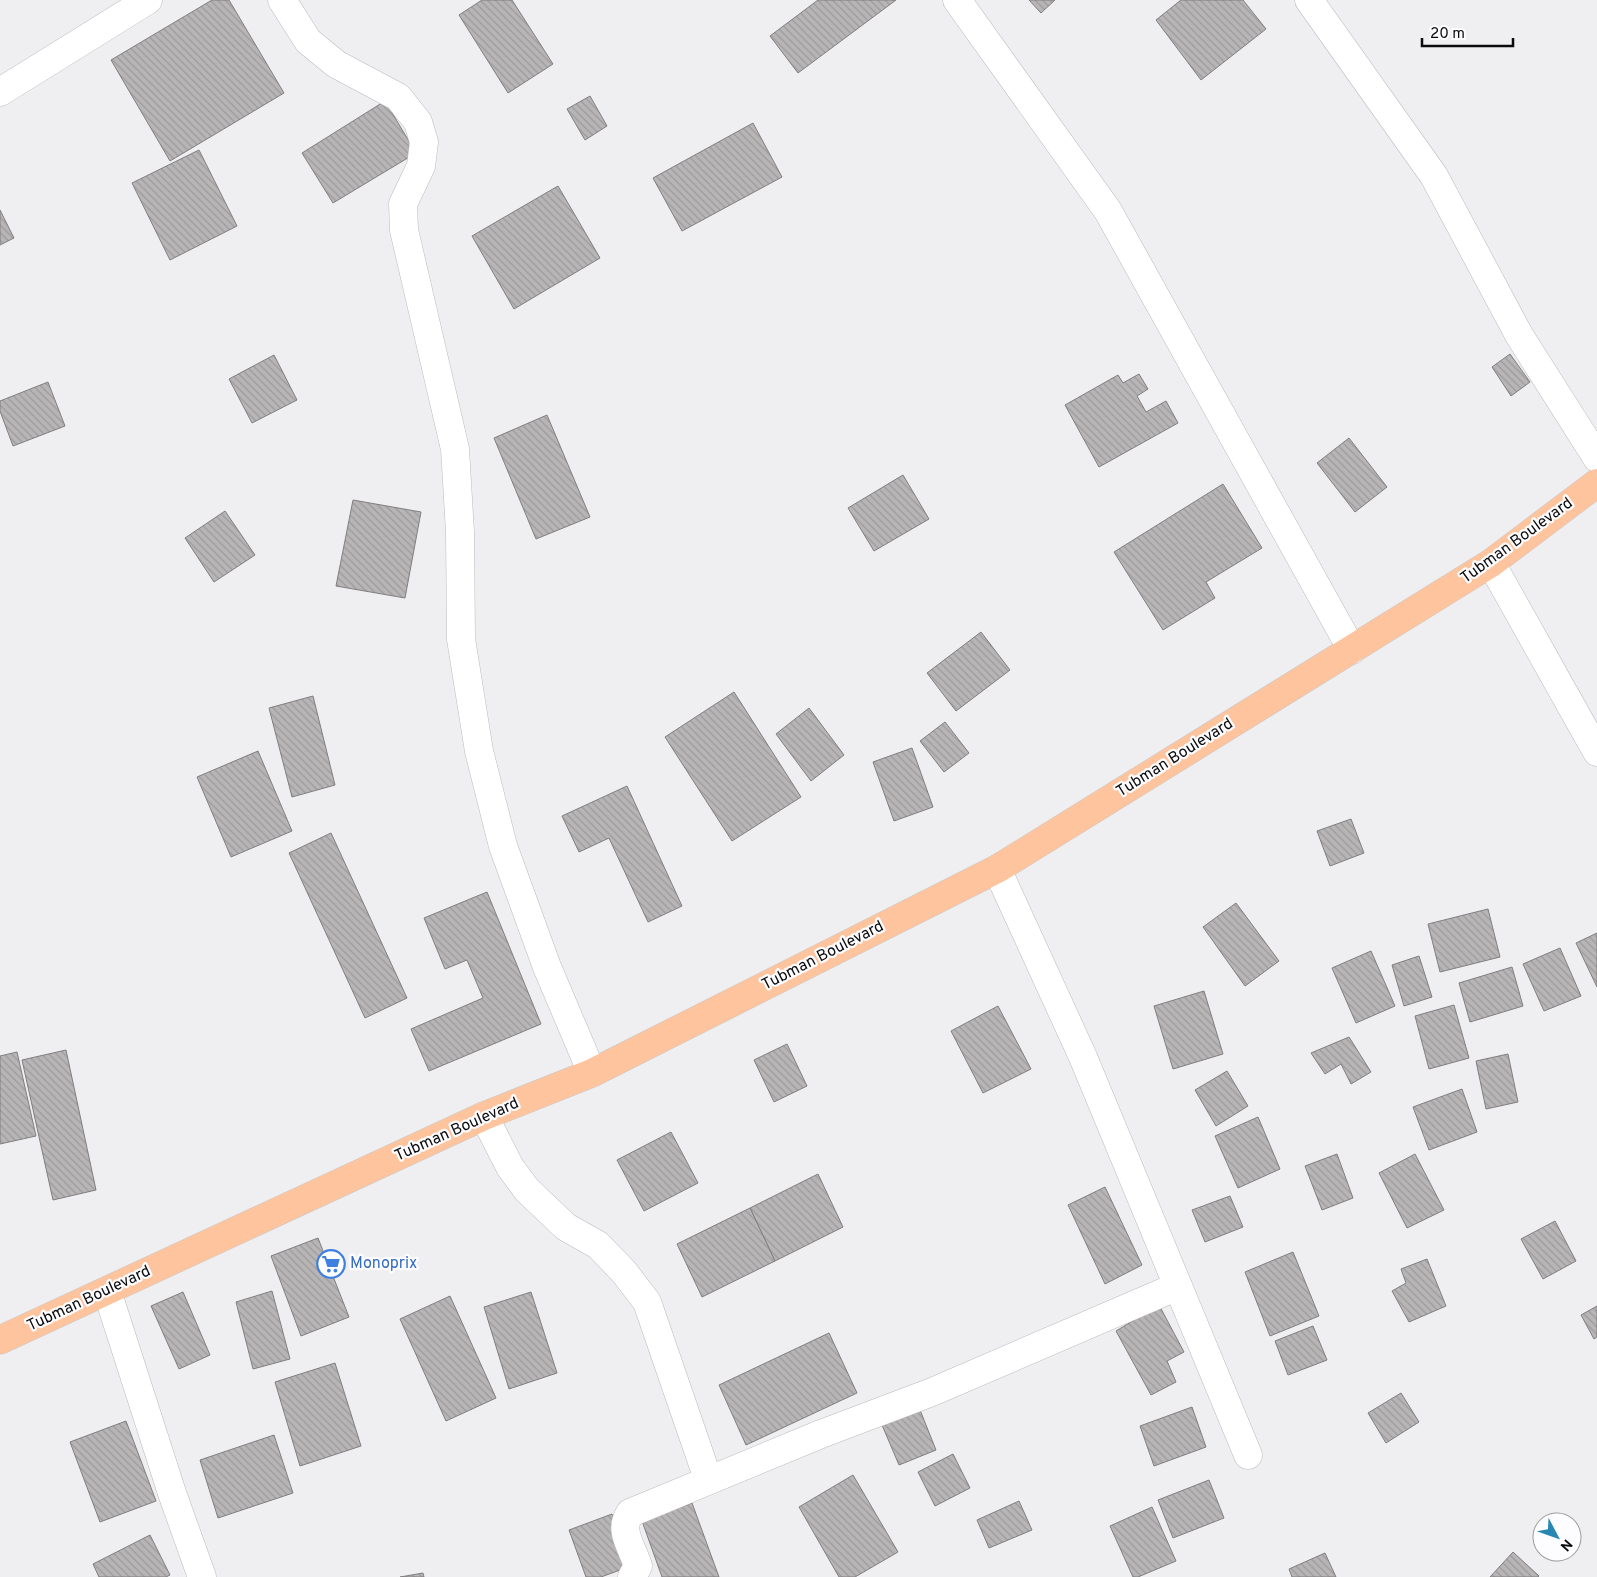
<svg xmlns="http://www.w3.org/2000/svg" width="1597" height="1577" font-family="Overpass,sans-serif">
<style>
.building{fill:url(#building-back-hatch);stroke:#807e7f}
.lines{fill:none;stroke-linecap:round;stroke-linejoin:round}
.minor-casing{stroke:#bbbbbe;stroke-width:29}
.highway-casing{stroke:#c9c9ca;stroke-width:29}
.minor{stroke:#fff;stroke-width:28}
.highway{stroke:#fec49e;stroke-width:28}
.labels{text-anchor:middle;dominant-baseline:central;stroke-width:4.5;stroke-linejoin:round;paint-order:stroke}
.street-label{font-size:16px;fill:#0b0b0c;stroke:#fdfdff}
.shop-label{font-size:16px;fill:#366cbe;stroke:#fdfdff;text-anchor:start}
</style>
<defs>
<pattern id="building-back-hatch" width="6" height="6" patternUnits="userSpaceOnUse" patternTransform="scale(1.25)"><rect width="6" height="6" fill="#b7b5b6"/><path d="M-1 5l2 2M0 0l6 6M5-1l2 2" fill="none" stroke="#9c9a9b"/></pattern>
</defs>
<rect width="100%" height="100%" fill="#efeff2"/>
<g class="building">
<path d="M212 0H229L284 93 170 161 111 60Z"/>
<path d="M482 0H512L553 64 508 93 459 15Z"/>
<path d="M818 0H896L798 73 770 36Z"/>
<path d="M1029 0H1055L1041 13Z"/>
<path d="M1181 0H1243L1266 29 1201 80 1156 20Z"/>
<path d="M590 96 607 126 585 140 567 109Z"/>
<path d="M385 101 416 153 333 203 302 153Z"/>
<path d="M753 123 782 177 682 231 653 178Z"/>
<path d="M199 150 237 226 170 260 132 183Z"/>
<path d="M558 186 600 258 514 309 472 236Z"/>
<path d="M0 210 14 238 0 245Z"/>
<path d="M1510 354 1530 382 1511 396 1492 367Z"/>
<path d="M274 355 297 400 252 423 229 379Z"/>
<path d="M1139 374 1148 389 1137 396 1146 412 1166 401 1178 423 1099 467 1065 405 1118 375 1123 383Z"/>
<path d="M48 382 65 426 13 446 0 411V401Z"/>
<path d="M547 415 590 517 536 539 494 438Z"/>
<path d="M1349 438 1387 487 1355 512 1317 463Z"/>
<path d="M903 475 929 519 874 551 848 508Z"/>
<path d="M1223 484 1262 548 1206 582 1215 598 1163 630 1114 552Z"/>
<path d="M353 500 421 512 405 598 336 586Z"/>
<path d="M225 511 255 555 214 582 185 538Z"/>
<path d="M981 632 1010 670 956 711 927 673Z"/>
<path d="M734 692 801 797 732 841 665 737Z"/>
<path d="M313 696 335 785 292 797 269 708Z"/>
<path d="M809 708 844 755 811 781 776 734Z"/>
<path d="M945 722 969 753 944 772 920 741Z"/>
<path d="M912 748 933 807 894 821 873 762Z"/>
<path d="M258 751 292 831 231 857 197 777Z"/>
<path d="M627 786 682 906 648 922 609 838 579 852 562 816Z"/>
<path d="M1351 819 1364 853 1330 866 1317 831Z"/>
<path d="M331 833 407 998 365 1018 289 853Z"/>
<path d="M487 892 541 1024 429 1071 411 1029 483 998 467 960 445 969 424 918Z"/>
<path d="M1236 903 1279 961 1245 986 1203 927Z"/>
<path d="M1488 909 1500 957 1440 972 1428 924Z"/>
<path d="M1597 933V987L1576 943Z"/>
<path d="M1560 948 1581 996 1544 1011 1523 964Z"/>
<path d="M1371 951 1395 1006 1356 1023 1332 968Z"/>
<path d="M1419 956 1432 997 1404 1006 1392 965Z"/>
<path d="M1512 967 1523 1006 1470 1022 1459 983Z"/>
<path d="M1204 991 1223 1054 1173 1069 1154 1006Z"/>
<path d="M1454 1005 1469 1058 1429 1069 1415 1016Z"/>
<path d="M998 1006 1031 1069 983 1093 951 1031Z"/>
<path d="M1349 1037 1371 1072 1351 1084 1341 1064 1325 1074 1311 1053Z"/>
<path d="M787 1044 807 1086 774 1102 754 1060Z"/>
<path d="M66 1050 96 1190 53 1200 22 1060Z"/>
<path d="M17 1052 36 1136 0 1144V1056Z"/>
<path d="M1508 1054 1518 1102 1486 1109 1476 1061Z"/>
<path d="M1227 1071 1248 1106 1216 1126 1195 1090Z"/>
<path d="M1462 1089 1477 1132 1429 1150 1413 1107Z"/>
<path d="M1258 1117 1280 1169 1238 1188 1215 1136Z"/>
<path d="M671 1132 698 1183 644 1211 617 1160Z"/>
<path d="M1337 1154 1353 1198 1322 1210 1305 1166Z"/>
<path d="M1415 1154 1444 1210 1407 1228 1379 1173Z"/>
<path d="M818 1174 843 1227 775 1261 750 1208Z"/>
<path d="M1105 1187 1142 1265 1105 1284 1068 1205Z"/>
<path d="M1230 1196 1243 1227 1205 1242 1192 1210Z"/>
<path d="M750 1208 775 1261 702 1297 677 1244Z"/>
<path d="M1555 1221 1576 1261 1543 1279 1521 1239Z"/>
<path d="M318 1238 349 1317 301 1336 271 1256Z"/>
<path d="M1293 1252 1319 1316 1270 1336 1245 1272Z"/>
<path d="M1427 1259 1446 1306 1409 1322 1392 1291 1406 1283 1401 1269Z"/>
<path d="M272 1291 290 1359 253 1369 236 1302Z"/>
<path d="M183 1292 210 1355 179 1369 151 1306Z"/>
<path d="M531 1292 557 1373 509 1389 484 1307Z"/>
<path d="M450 1296 496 1398 446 1421 400 1319Z"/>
<path d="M1159 1305 1184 1352 1167 1361 1176 1382 1151 1395 1116 1331Z"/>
<path d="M1597 1306V1337L1594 1339 1581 1315Z"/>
<path d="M1313 1326 1327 1360 1288 1375 1275 1341Z"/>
<path d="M829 1333 857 1393 746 1445 719 1385Z"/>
<path d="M335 1363 361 1446 300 1466 275 1382Z"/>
<path d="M1401 1393 1419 1422 1386 1443 1368 1413Z"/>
<path d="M1192 1407 1206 1447 1154 1466 1140 1426Z"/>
<path d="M920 1410 936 1450 899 1465 882 1425Z"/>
<path d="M126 1421 156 1501 100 1522 70 1442Z"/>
<path d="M274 1435 293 1493 218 1518 200 1460Z"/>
<path d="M953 1454 970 1488 935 1506 918 1472Z"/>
<path d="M853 1475 898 1552 855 1577H839L799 1507Z"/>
<path d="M1209 1480 1224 1518 1173 1538 1158 1500Z"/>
<path d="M1019 1501 1032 1530 989 1548 977 1520Z"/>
<path d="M692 1503 719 1577H662L642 1521Z"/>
<path d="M1152 1507 1176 1561 1138 1577H1133L1110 1526Z"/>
<path d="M612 1514 631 1566 601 1577H586L569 1530Z"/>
<path d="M150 1535 170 1575 166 1577H99L93 1564Z"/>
<path d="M1513 1552 1539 1576 1538 1577H1490Z"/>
<path d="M1325 1553 1336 1577H1292L1289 1569Z"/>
<path d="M423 1573 424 1577H400Z"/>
</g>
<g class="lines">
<defs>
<g id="minor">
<path d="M282 0 308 41 336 64 398 97 418 122 424 142 421 166 403 204 404 230 455 449 460 532 461 639 479 751 503 846 547 967 592 1073"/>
<path d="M957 0 1108 211 1352 650"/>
<path d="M1309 0 1434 176 1519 335 1597 458"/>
<path d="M0 92 148 0"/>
<path d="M1491 563 1597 752"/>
<path d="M997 869 1083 1057 1248 1455"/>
<path d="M484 1116 510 1167 527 1190 566 1227 598 1245 624 1272 647 1302 708 1479"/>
<path d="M107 1291 172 1493 202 1577"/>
<path d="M632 1577 638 1566C632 1546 618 1531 630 1513L821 1434 932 1392 1178 1286"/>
</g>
<path id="highway" d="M0 1340 484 1116 592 1073 997 869 1491 563 1597 483"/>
</defs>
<use href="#minor" class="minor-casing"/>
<use href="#highway" class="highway-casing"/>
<use href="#minor" class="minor"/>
<use href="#highway" class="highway"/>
</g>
<defs>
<symbol id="supermarket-ring" viewBox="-11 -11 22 22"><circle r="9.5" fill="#fdfdff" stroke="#3f7fe0" stroke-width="1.5"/><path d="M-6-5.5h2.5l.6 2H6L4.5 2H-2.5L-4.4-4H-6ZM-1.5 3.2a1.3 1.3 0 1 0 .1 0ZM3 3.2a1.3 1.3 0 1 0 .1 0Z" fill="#3f7fe0"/></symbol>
</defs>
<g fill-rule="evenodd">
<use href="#supermarket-ring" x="315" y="1248" width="32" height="32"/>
</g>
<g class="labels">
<g class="street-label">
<text transform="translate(1517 541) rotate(-36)">Tubman Boulevard</text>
<text transform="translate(1175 758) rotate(-32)">Tubman Boulevard</text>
<text transform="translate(823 956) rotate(-27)">Tubman Boulevard</text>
<text transform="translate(457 1130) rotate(-24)">Tubman Boulevard</text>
<text transform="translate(89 1299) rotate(-25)">Tubman Boulevard</text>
</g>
<g class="shop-label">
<text x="350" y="1264">Monoprix</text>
</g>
</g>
<g transform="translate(1557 1537) rotate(131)"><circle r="24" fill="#fdfdff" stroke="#9c9c9e"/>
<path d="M0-4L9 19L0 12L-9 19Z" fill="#2886b2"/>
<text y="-8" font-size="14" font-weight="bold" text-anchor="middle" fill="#0b0b0c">N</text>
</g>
<path d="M1422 38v8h91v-8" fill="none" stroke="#0b0b0c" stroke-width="2.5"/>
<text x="1430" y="38" font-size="15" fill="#0b0b0c" stroke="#fdfdff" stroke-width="4" paint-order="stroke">20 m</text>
</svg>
